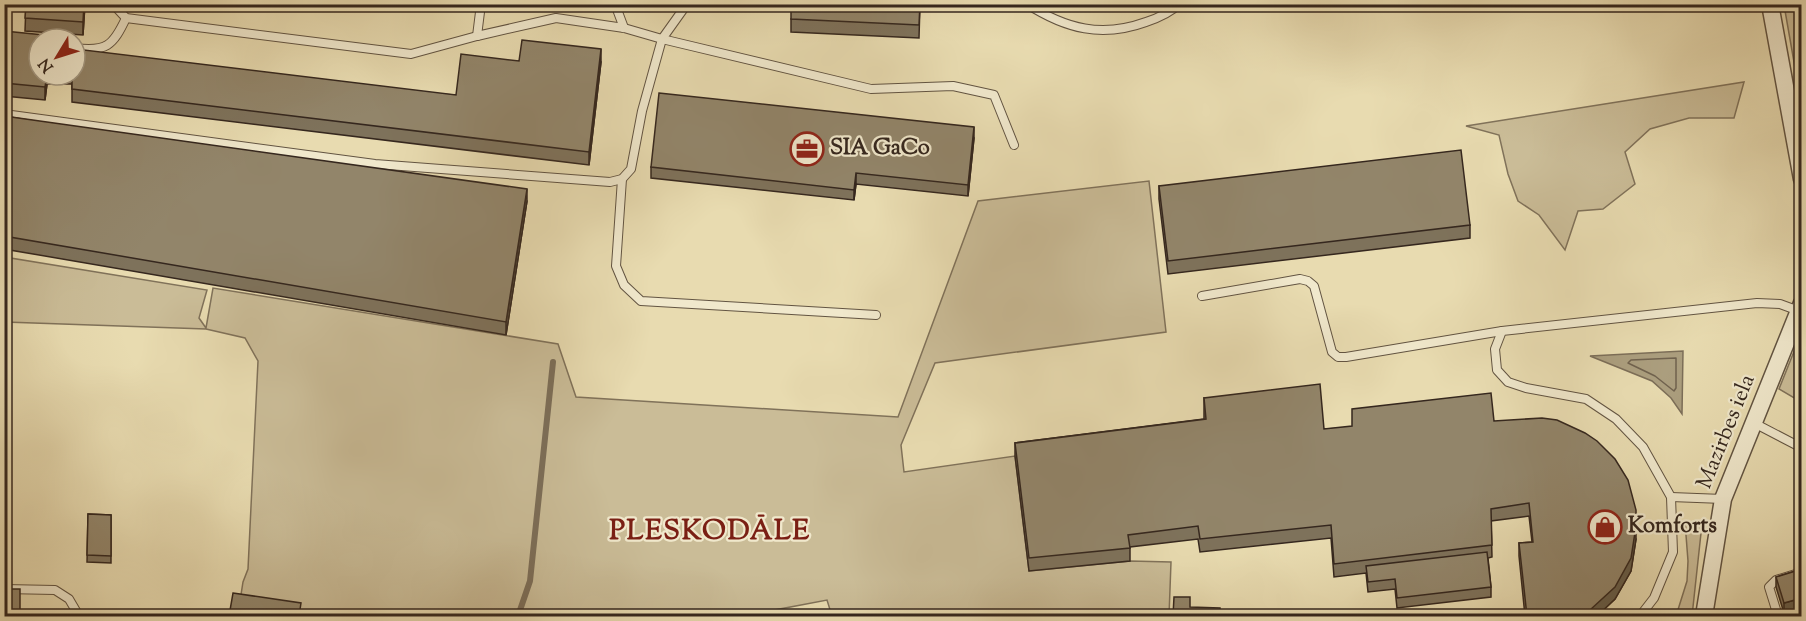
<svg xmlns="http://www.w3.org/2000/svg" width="1806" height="621" font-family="'Sorts Mill Goudy',serif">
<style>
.green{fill:#cabc97;stroke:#80725a;stroke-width:1.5}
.water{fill:#ab9e7e;stroke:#7c6e58;stroke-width:1.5}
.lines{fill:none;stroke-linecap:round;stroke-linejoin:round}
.shore{stroke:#70624e;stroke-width:1.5}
.stream{stroke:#7c6e58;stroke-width:6}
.lane-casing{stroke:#625442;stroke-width:10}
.street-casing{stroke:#625442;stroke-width:19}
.lane{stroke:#f0e8cc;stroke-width:8}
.street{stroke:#f0e8cc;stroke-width:16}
.wall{fill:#7e725b;stroke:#35271e;stroke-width:1.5}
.shaded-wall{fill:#665d4a;stroke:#35271e;stroke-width:1.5}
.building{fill:#92856a;stroke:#35271e;stroke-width:1.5}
.labels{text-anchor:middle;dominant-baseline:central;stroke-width:4.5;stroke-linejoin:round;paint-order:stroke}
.poi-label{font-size:22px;font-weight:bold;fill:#35271e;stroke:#f0e8cc;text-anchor:start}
.street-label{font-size:22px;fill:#35271e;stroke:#f0e8cc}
.district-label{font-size:28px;font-weight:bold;letter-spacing:1.5px;fill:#7a1f14;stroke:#f0e8cc}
</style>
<rect width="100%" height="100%" fill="#e8dbb0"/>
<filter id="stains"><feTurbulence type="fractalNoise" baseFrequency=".00333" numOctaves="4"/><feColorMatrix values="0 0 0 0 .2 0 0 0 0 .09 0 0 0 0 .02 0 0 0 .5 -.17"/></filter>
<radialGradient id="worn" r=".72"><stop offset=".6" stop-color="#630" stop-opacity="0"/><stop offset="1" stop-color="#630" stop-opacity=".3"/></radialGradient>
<g class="green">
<path d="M1784 5H1801V102Z"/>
<path d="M1744 82 1734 118H1689L1650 129 1625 152 1635 184 1603 209 1578 211 1565 250 1539 215 1518 201 1508 174 1499 135 1466 126Z"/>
<path d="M1149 181 1166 332 935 363 901 445 904 472 1015 456 1029 571 1130 561 1171 562 1169 616H832L827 600 743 616H337L240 601 243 582 248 569 258 361 245 338 206 329 5 322 4 257 207 290 199 318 206 328 213 288 558 344 576 397 898 417 978 201Z"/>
<path d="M1801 334V402L1779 389Z"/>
<path d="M1685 522 1702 524 1692 616H1676L1687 581 1688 561Z"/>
</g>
<path class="water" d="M1683 351 1682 414 1671 398 1652 381 1590 356Z"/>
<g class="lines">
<path class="shore" d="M1676 358V388L1674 391 1655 376 1628 363 1631 360Z"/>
<path class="stream" d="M518 616 530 581 553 362"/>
<defs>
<g id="lane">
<path d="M113 4 126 18 411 54 477 36 556 18 624 28 662 39 871 89 953 86 994 95 1014 145"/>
<path d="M615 4 624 28"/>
<path d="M1027 4C1066 29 1102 38 1146 22 1158 18 1170 13 1179 4"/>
<path d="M477 36 481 4"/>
<path d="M75 48C106 52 113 46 126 18"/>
<path d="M4 114 375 164 610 182 622 179 631 169 642 111 662 39 687 4"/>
<path d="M622 179 616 266 624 285 641 301 876 315"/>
<path d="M1202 296 1300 279 1308 281 1314 286 1332 352 1338 357H1346L1502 331"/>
<path d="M1754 423 1802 448"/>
<path d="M1671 497 1723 499"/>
<path d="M4 589 55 590 69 599 79 616"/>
<path d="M1640 616 1654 598 1673 552 1671 497 1643 447 1616 419 1586 399 1526 388 1508 382 1497 370 1495 349 1502 331 1757 303 1780 304 1799 311"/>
<path d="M1778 616 1769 587 1776 580 1802 572"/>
<path d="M1786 616 1802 612"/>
</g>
<g id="street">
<path d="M1770 4 1802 179"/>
<path d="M1704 616 1723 499 1802 303"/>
</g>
</defs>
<use href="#lane" class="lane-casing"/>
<use href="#street" class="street-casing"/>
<use href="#lane" class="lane"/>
<use href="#street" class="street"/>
</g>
<g class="wall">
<path d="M26 4H85L83 35 25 31Z"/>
<path d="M920 4 919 38 791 32V19Z"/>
<path d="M4 31 39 75H75L456 95 519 61 601 62 589 165 72 102V84H47L45 100 4 96Z"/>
<path d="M4 116 527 201 506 335 4 249Z"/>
<path d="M974 138 968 196 856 184 854 200 651 178V167Z"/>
<path d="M1159 186 1470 225V238L1168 274 1159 199Z"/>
<path d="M1204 398 1324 429 1494 421 1636 539 1631 571 1615 599 1597 616H1525L1519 556V543L1532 542 1529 516 1491 521 1492 557 1488 558 1491 587V597L1397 608 1395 589 1368 592 1366 573 1334 577 1331 538 1200 552 1198 539 1130 547V561L1029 571 1015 456V443L1204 419Z"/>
<path d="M88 514 111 515V563L87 562Z"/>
<path d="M1802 569 1784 613 1776 587V577Z"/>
</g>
<g class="shaded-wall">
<path d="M84 4H85L83 35V22Z"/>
<path d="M601 49V62L589 165V152Z"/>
<path d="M47 75V84L45 100V87Z"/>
<path d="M974 127V138L968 196V185Z"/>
<path d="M856 173V184L854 200V190Z"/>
<path d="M527 189V201L506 335V322Z"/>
<path d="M1636 526V539L1631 571 1615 599 1597 616H1579Z"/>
<path d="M1802 598V608L1784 613V603Z"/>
</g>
<g class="building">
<path d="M26 4H84L83 22 25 18Z"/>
<path d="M791 4H920L919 25 791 19Z"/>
<path d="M4 31 54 36V39H39V75H47L45 87 4 83Z"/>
<path d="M522 40 601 49 589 152 72 89V75H75L76 49 456 95 461 54 519 61Z"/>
<path d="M659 93 974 127 968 185 856 173 854 190 651 167Z"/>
<path d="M4 116 527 189 506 322 4 236Z"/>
<path d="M1461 150 1470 225 1168 261 1159 186Z"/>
<path d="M1320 384 1324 429 1352 426V409L1491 393 1494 421 1542 418 1557 420 1585 433 1597 441 1615 459 1628 480 1636 510V526L1631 558 1615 587 1590 610 1579 616H1527L1519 543 1533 542 1529 503 1491 509 1492 545 1334 564 1331 525 1200 539 1198 526 1128 535 1130 548 1029 558 1015 443 1206 419 1204 398Z"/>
<path d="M88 514 111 515V556L87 555Z"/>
<path d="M1487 552 1491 587 1397 598 1395 579 1368 582 1366 566Z"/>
<path d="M1802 569V598L1784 603 1776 577Z"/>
<rect x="4" y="589" width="16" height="27"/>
<path d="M233 593 301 603 299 616H229Z"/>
<path d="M1174 597H1190V607L1220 608V616H1173Z"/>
</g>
<defs>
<symbol id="office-ring" viewBox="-11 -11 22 22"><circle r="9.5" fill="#f0e8cc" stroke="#8f2418" stroke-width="1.5"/><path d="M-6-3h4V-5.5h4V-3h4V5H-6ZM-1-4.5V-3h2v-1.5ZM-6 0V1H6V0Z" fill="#8f2418"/></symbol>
<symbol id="shop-ring" viewBox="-11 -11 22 22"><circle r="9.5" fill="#f0e8cc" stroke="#8f2418" stroke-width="1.5"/><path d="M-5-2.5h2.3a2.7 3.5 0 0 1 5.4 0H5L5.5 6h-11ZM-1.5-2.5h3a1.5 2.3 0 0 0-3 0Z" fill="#8f2418"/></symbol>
</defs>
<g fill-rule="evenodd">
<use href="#office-ring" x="788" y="130" width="38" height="38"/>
<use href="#shop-ring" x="1586" y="508" width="38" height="38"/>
</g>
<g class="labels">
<g class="poi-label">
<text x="830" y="149">SIA GaCo</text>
<text x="1628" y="527">Komforts</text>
</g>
<g class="street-label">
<text transform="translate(1727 432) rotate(-68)">Mazirbes iela</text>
</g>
<g class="district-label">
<text x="710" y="532">PLESKODĀLE</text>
</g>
</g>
<rect width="1806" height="621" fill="none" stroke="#e8dbb0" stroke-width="24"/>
<rect x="6" y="6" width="1794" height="609" fill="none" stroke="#35271e" stroke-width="3"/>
<rect x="12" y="12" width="1782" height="597" fill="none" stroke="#35271e" stroke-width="1.5"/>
<g transform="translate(57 57) rotate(232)"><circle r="28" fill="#f0e8cc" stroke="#a59b86" stroke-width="1.5"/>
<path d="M0-4.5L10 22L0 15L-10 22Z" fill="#8f2418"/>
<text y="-9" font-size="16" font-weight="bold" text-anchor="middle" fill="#35271e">N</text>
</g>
<rect width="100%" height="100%" filter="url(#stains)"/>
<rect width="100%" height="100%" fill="url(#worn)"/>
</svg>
